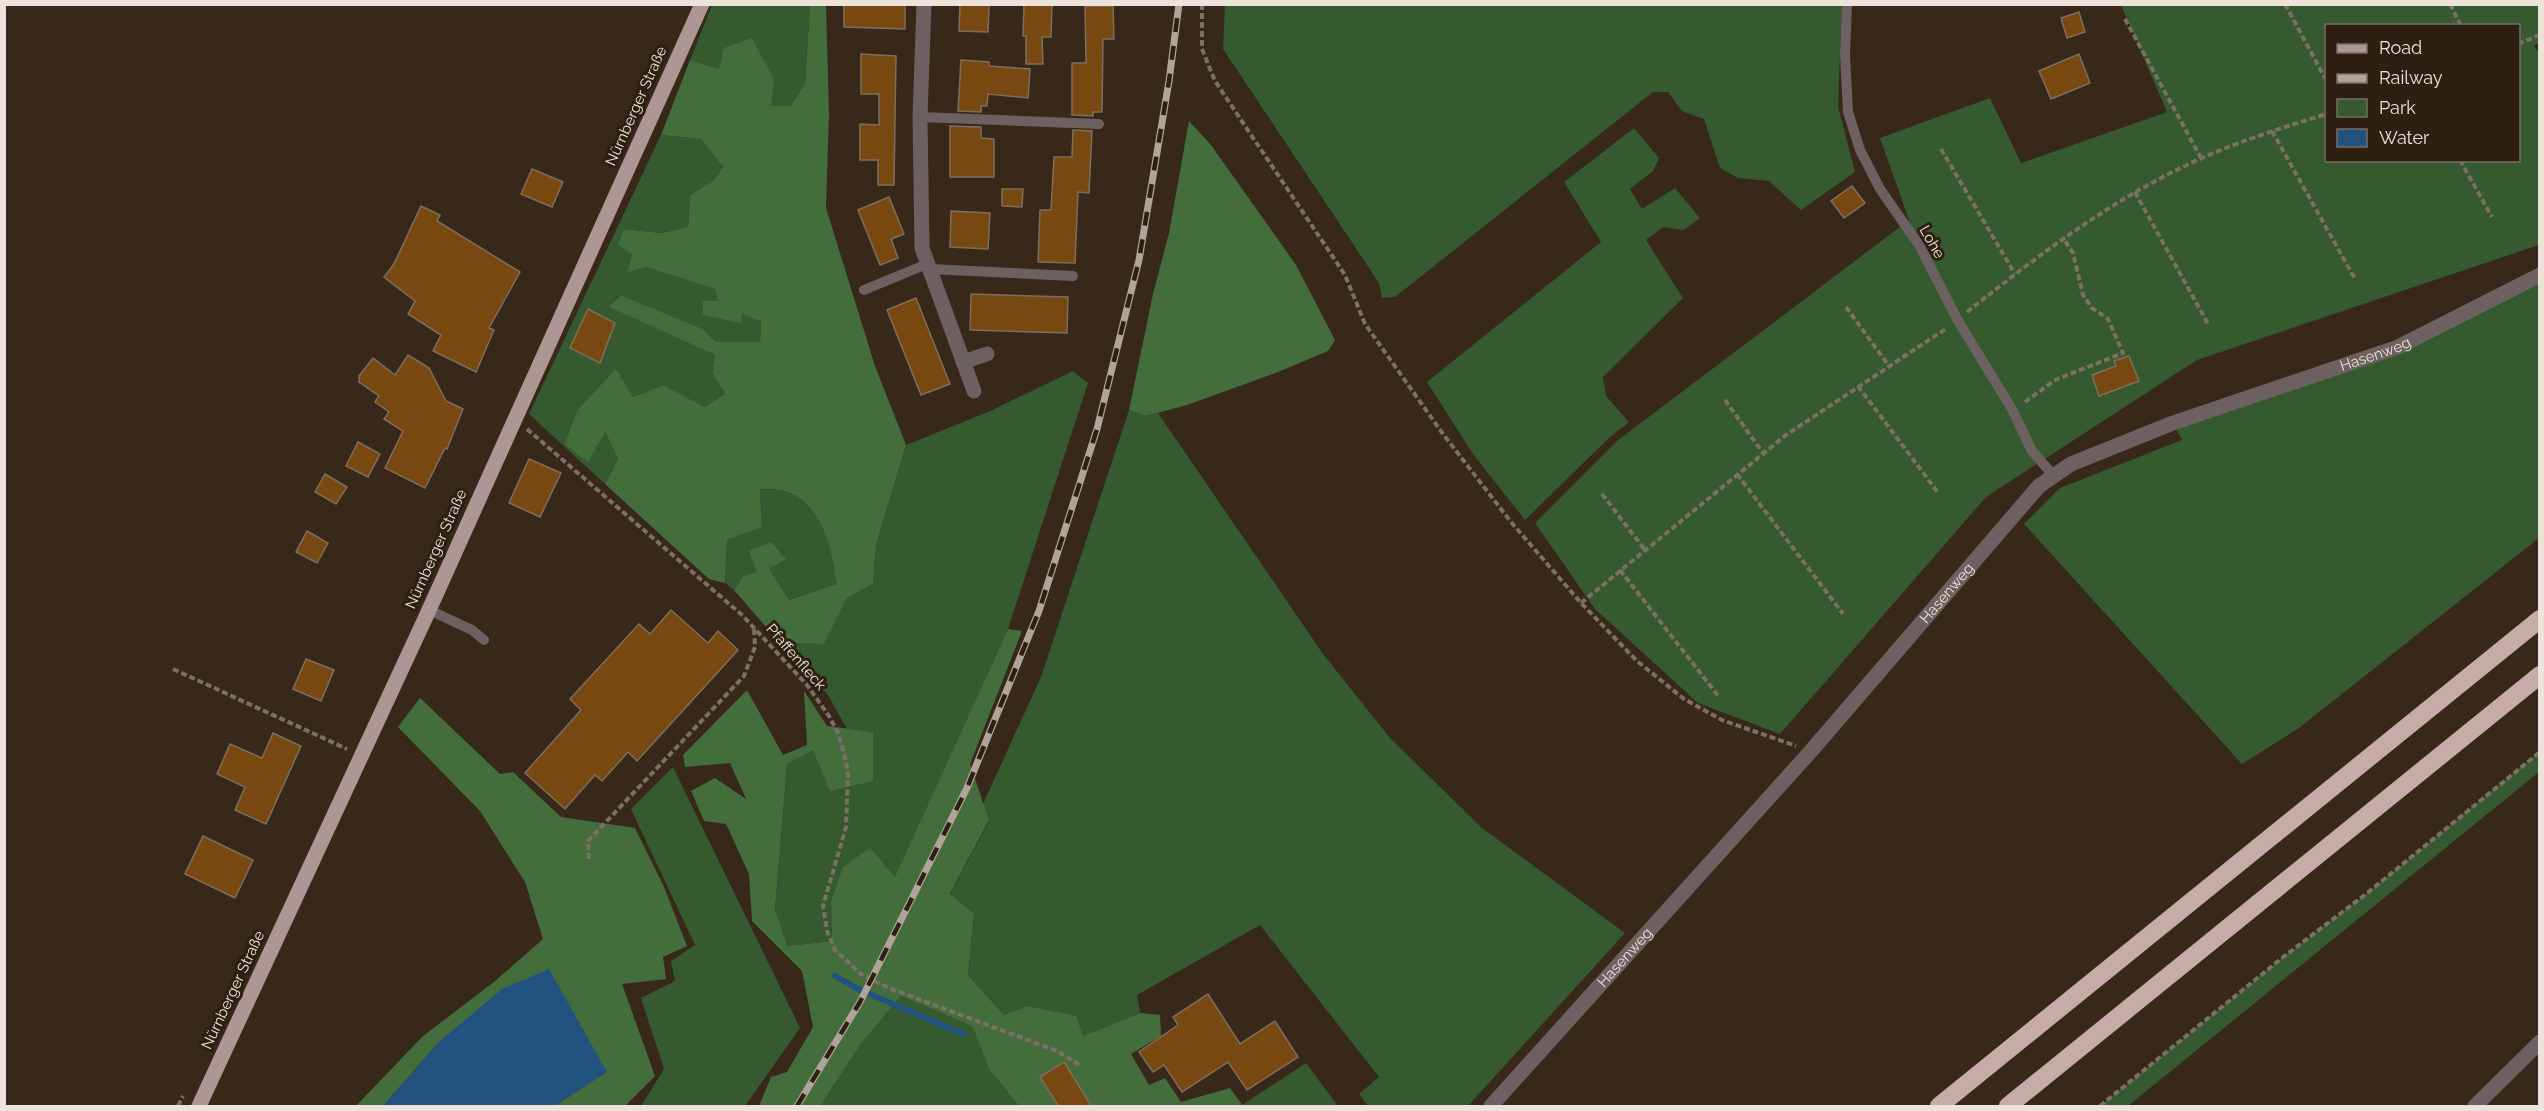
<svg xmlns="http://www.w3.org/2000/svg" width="2544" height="1111" font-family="Raleway,sans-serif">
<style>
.green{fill:#355a2f;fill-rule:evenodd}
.forest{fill:#436e3b}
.water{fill:#225380}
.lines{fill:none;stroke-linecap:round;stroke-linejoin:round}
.stream{stroke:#225380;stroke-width:6}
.building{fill:#774911;stroke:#7f6d5e;stroke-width:1.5}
.path{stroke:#7c6f63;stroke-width:4;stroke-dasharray:6 3;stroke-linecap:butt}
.service{stroke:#6c6160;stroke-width:10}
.minor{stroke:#6c6160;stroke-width:15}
.primary{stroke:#ad9694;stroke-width:15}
.motorway{stroke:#c6aba8;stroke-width:18}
.rail-casing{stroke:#b0a49a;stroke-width:7}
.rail{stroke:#2d1f11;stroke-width:4.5;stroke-dasharray:14;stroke-linecap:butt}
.labels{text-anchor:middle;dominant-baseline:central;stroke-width:6;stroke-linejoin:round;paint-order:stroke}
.street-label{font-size:15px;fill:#ede3db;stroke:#2d1f11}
</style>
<rect width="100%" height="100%" fill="#37281a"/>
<g class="green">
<path d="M2539 4V43L2534 45 2540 55 2539 245 2197 360 1986 497 1780 734 1698 703 1595 609 1535 523 1617 441 1909 220 1880 138 1990 98 2021 163 2167 112 2121 5ZM2326 26H2518V160H2326Z"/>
<path d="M712 5H810L805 84 790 106H771L719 69 690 60Z"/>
<path d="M1225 5H1842L1838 107 1855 172 1801 210 1769 181 1738 178 1720 168 1704 119 1682 111 1668 92H1653L1395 297 1382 298 1379 283 1223 49Z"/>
<path d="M1634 128 1659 158 1653 171 1630 189 1642 209 1675 188 1700 218 1684 230 1663 227 1646 240 1683 298 1603 377 1606 396 1629 422 1611 436 1525 520 1473 454 1427 382 1601 242 1564 182Z"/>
<path d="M661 135 701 139 723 167 713 181 690 195 688 227 661 233 624 229 632 254 629 271 646 267 716 289 718 301 741 322V312L761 322 760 342H716L703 329 619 295 610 307 715 355 712 373 725 394 705 407 663 385 633 397 616 370 604 431 618 459 605 484 529 414Z"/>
<path d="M2539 275V538L2299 728 2242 764 2024 524 2060 488 2182 440 2173 423 2398 347Z"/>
<path d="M1073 371 1088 383 1008 629 895 878 831 902 832 941 786 946 775 909 787 763 813 750 873 732 847 729 828 695 780 643 824 644 847 598 873 584 876 545 906 445 988 412Z"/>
<path d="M1129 410 1146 416 1158 413 1323 654 1390 738 1482 828 1625 933 1468 1106H1368L1359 1094 1379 1077 1260 925 1137 995 1140 1013 1083 1036 1027 1006 1004 1015 968 975 974 914 950 895 989 821 983 804 1041 677Z"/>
<path d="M760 489C768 490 776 489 784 491 823 501 831 551 838 584L789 600 769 569 743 576 734 590 725 583 727 540 762 526Z"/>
<path d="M2539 752V772L2128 1106H2100L2282 958 2366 894Z"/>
<path d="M673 767 800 1028 745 1106H641L664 1069 641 998 675 981 671 961 695 945 631 809Z"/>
<path d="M901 996 972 1026 989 1069 1019 1106H820L861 1044Z"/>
<path d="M1306 1063 1338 1106 1242 1105Z"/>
</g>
<g class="forest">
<path d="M810 5H826L829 113 826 208 875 366 906 445 876 545 873 584 847 598 824 644 780 643 734 590 743 576 757 572 749 551 771 542 786 559 769 569 789 600 837 584C832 551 822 501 784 491 777 489 768 490 760 489L762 527 727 540 725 583 709 579 605 484 618 459 605 432 588 462 565 444 577 411 616 369 633 397 663 385 705 407 725 394 712 373 715 355 609 307 620 295 703 329 716 342H760L761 322 742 313 741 323 703 315V301H718L715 289 646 267 628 272 632 254 618 245 624 229 661 233 688 227 690 195 713 181 723 167 701 139 661 135 690 60 719 69 724 48 752 38 774 80 771 106H790L805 84Z"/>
<path d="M1189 121 1211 145 1296 265 1335 340 1328 351 1278 372 1187 405 1146 416 1129 410 1153 294 1169 233Z"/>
<path d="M1008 629 1022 631 970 764 989 820 950 894 974 914 968 975 1004 1015 1027 1006 1076 1016 1083 1036 1140 1013 1160 1015 1161 1036 1131 1054 1149 1085 1165 1078 1181 1102 1230 1088 1243 1106H1019L989 1069 972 1026 901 996 861 1044 820 1106H759L771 1077 787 1072 813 1027 802 971 752 921 749 874 726 824 704 821 691 791 715 778 746 799 730 763 685 767 683 755 747 690 783 755 807 745 804 691 827 726 873 732V781L830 791 813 750 787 764 775 909 787 946 832 941 831 902 843 867 870 848 895 877Z"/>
<path d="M420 698 500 774 513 772 561 817 635 828 664 887 687 946 663 957 666 979 622 984 655 1076 625 1106H555L606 1072 440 1041 383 1106H356L422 1037 495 981 543 939 525 882 480 811 398 727Z"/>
</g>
<path class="water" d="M549 969 607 1072 555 1106H383L440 1041 502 989Z"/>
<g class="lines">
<path class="stream" d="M835 976 858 989 963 1034"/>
</g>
<g class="building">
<path d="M844 4H905V29L844 27Z"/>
<path d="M960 4H989L988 32 959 31Z"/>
<path d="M1024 4H1052L1051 37H1042L1043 64H1026V36H1023Z"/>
<path d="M1085 6H1113L1114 39H1103L1102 112H1093V116L1072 115V63H1086Z"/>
<path d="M2079 12 2085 32 2067 38 2061 18Z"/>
<path d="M861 54 896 56 894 185H878V160H860V124L879 125V94H861Z"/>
<path d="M2079 54 2090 83 2051 99 2039 71Z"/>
<path d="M961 60 989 62V66L1030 69 1028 98 988 94 987 106H981V112L958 111Z"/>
<path d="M950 126 981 127V138L994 139V177H950Z"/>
<path d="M1073 130 1092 131 1089 193 1078 192 1075 263 1038 262 1040 210H1051L1054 157H1072Z"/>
<path d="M532 169 563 182 552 207 521 194Z"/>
<path d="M1852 186 1865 203 1844 218 1831 201Z"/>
<path d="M1002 189H1023L1022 207 1002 206Z"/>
<path d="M889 197 904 234 891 239 898 258 880 265 858 210Z"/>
<path d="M421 206 440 215 437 221 520 272 489 328 494 330 476 372 433 351 441 335 408 314 415 301 384 277 394 264Z"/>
<path d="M951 211 990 213 988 249 950 247Z"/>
<path d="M971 294 1068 297 1067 333 970 330Z"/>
<path d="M916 298 950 384 921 395 887 310Z"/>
<path d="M588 309 615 323 600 363 570 348Z"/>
<path d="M408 355 429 368 446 401 463 409 447 449 445 448 425 488 385 468 403 431 384 419 389 412 375 402 379 396 359 382V376L373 358 395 375Z"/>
<path d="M2129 356 2139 381 2099 396 2092 375 2116 366 2114 361Z"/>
<path d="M358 442 380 454 368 477 346 466Z"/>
<path d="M529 459 561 473 540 517 509 503Z"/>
<path d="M325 474 347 487 336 504 315 492Z"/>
<path d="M307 531 328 543 317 563 296 552Z"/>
<path d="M671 610 708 643 718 631 738 650 637 761 628 752 602 781 595 775 565 809 525 773 581 710 570 699 639 624 650 634Z"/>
<path d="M306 659 334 670 321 701 293 689Z"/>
<path d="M273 733 301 746 266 824 235 810 245 787 217 774 230 744 262 758Z"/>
<path d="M203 836 253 860 235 898 185 874Z"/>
<path d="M1208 994 1240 1044 1275 1021 1298 1057 1247 1090 1228 1062 1182 1092 1164 1065 1153 1072 1139 1052 1178 1025 1173 1017Z"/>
<path d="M1064 1062 1092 1107H1059L1040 1077Z"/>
</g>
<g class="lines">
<g class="path">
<path d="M1202 4V49L1215 81 1345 275 1365 324 1443 434 1511 522 1581 603 1637 661 1684 699 1722 720 1796 746"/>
<path d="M2285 4 2326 80"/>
<path d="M2450 4 2461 26"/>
<path d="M2125 19 2201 158"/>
<path d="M2518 44 2540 35"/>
<path d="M2272 131 2355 279"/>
<path d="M1941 149 2015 274"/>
<path d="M2460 160 2492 217"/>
<path d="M2135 192 2208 324"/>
<path d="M1846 307 1889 366"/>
<path d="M1967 312C2040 254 2116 196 2202 158 2242 140 2285 127 2326 114"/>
<path d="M1858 386 1939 494"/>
<path d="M1725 400 1763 453"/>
<path d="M2025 402 2055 380 2123 353 2108 319 2092 308 2083 295 2073 253 2063 238"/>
<path d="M527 429 742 615 807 685 829 716 839 735 848 770 846 827 823 906 827 931 835 950 861 974 889 988 1057 1051 1081 1066"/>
<path d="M1737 474 1843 614"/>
<path d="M1602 494 1645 550"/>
<path d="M1620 570 1719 697"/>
<path d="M1581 603 1786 435 1947 328"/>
<path d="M173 669 347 749"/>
<path d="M589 859 588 841 744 676 755 647 754 629"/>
<path d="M178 1106 183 1096"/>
<path d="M2100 1106 2282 958 2366 894 2540 752"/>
</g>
<g class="service">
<path d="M1847 4 1845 55 1848 112 1860 150 1880 189 1919 245 1957 319 2013 411 2032 451 2053 475"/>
<path d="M920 117 1099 124"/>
<path d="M929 269 1073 276"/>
<path d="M864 290 927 264"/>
<path d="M429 610 472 630 484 640"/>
</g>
<g class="minor">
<path d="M924 4 920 117 922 248 974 391"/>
<path d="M963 362 987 354"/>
<path id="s1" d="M1491 1106 1811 751 2039 486 2071 464 2173 423 2398 347 2540 275"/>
<path d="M2475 1106 2540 1042"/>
</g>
<path class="primary" d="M199 1106 429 610 702 4"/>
<g class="motorway">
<path d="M1939 1106 2540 619"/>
<path d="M2008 1106 2540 675"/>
</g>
<defs>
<path id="rail" d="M797 1106 860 1002 967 788 1039 611 1097 429 1139 260 1169 81 1179 4"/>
</defs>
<use href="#rail" class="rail-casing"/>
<use href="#rail" class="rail"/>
</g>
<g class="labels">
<g class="street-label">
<text transform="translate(636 106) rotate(-66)">Nürnberger Straße</text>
<text transform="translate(1932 242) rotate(60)">Lohe</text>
<text stroke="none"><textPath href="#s1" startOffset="1190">Hasenweg</textPath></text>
<text transform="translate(436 549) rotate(-66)">Nürnberger Straße</text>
<text stroke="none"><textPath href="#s1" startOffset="686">Hasenweg</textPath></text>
<text transform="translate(796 657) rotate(49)">Pfaffenfleck</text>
<text stroke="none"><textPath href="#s1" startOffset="200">Hasenweg</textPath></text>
<text transform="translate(233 990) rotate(-65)">Nürnberger Straße</text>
</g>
</g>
<rect width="2544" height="1111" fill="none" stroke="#ede3db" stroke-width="12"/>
<rect x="2325" y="24" width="195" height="138" fill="#2d1f11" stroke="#7a6d62" stroke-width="1.5"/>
<rect x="2337" y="44" width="30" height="9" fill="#ad9694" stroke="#7a6d62" stroke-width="1.5"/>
<text x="2379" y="54" font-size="18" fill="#ede3db">Road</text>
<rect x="2337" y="74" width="30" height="9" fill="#b0a49a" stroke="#7a6d62" stroke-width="1.5"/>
<text x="2379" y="84" font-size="18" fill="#ede3db">Railway</text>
<rect x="2337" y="99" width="30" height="18" fill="#355a2f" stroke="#7a6d62" stroke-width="1.5"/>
<text x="2379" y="114" font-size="18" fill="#ede3db">Park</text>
<rect x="2337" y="129" width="30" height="18" fill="#225380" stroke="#7a6d62" stroke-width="1.5"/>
<text x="2379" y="144" font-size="18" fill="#ede3db">Water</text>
</svg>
